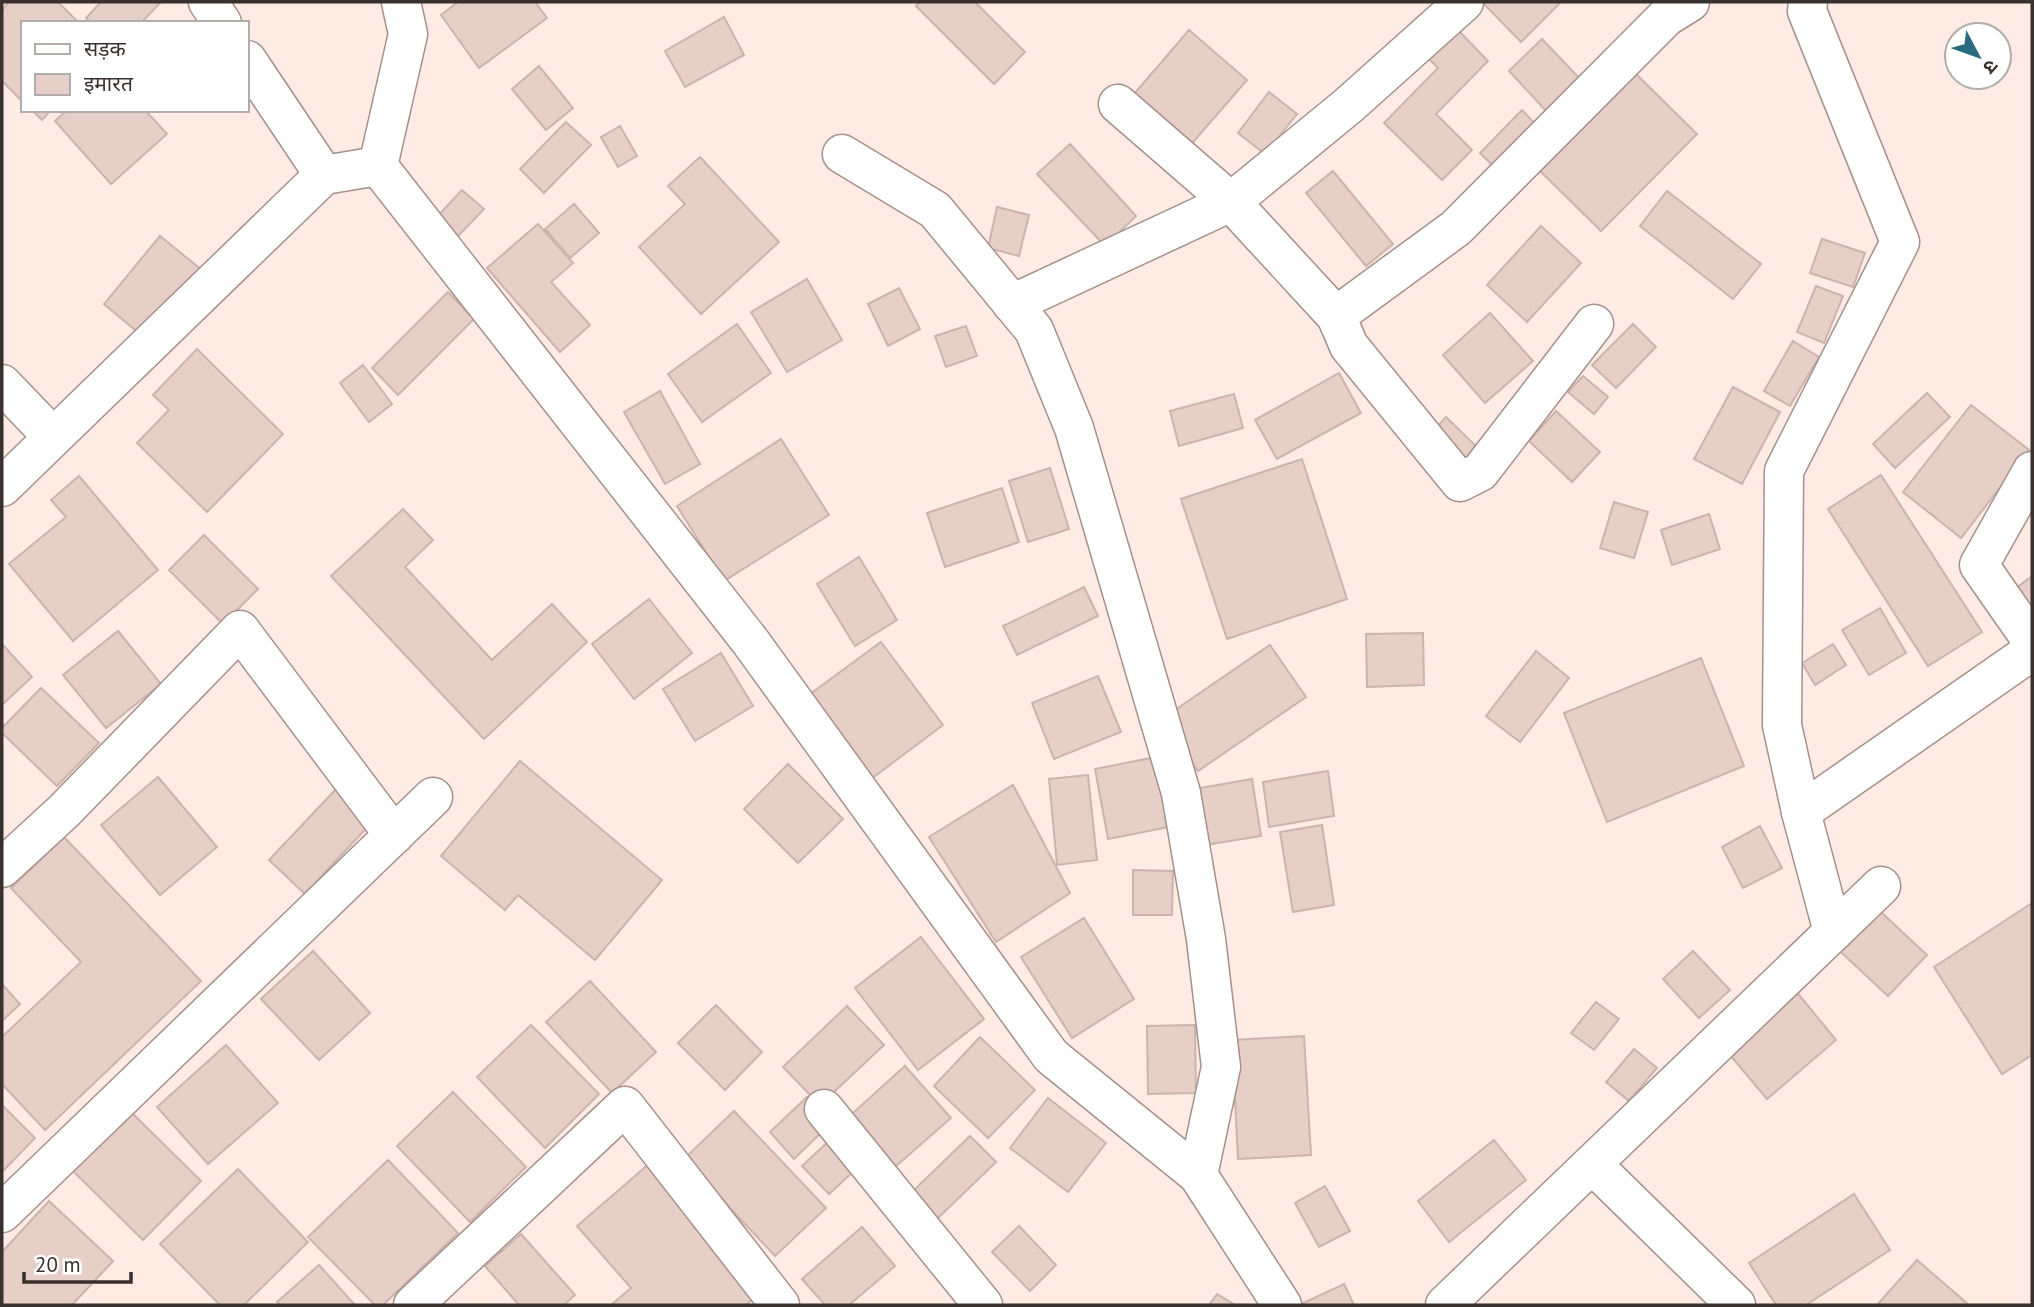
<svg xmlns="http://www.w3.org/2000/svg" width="2034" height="1307" font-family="'PT Sans','Noto Sans Devanagari',sans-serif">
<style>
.building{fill:#e6cfc7;stroke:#cab4ac;stroke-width:2}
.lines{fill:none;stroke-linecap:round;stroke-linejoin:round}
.minor-casing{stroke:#a69189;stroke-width:41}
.minor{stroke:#fff;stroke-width:38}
</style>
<rect width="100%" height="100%" fill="#feebe4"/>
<g class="building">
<path d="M9 2H58L79 23H23V102L2 81V10Z"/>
<path d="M101 2H161L141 23H91L86 18Z"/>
<path d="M458 2H535L547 18 479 68 441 15Z"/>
<path d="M920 2H975L1025 52 994 84 916 6Z"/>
<path d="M1482 2H1561L1521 42Z"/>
<path d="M724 17 744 55 685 87 665 51Z"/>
<path d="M1457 29 1488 61 1436 114 1472 150 1442 180 1384 123 1438 68 1428 58Z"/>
<path d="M1189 30 1247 80 1187 149 1129 100Z"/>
<path d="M1542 39 1582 81 1548 113 1509 71Z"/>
<path d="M539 66 573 108 546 130 512 89Z"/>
<path d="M1633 71 1697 134 1601 231 1537 168Z"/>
<path d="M1269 92 1297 114 1265 154 1238 133Z"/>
<path d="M32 110H51L42 120Z"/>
<path d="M67 110H145L167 134 111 184 55 121Z"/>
<path d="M1522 110 1541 130 1499 172 1480 153Z"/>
<path d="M566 122 591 145 544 193 520 169Z"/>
<path d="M620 126 637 156 618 167 601 137Z"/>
<path d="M1070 144 1136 216 1105 246 1037 174Z"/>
<path d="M700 157 779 242 701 314 639 247 685 204 668 186Z"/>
<path d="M1333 171 1393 244 1366 266 1306 193Z"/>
<path d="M462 190 484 209 457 237 436 218Z"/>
<path d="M1667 191 1761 264 1733 299 1640 226Z"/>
<path d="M574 204 599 233 570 258 545 229Z"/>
<path d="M997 207 1029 215 1019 256 988 248Z"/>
<path d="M538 224 573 263 551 282 590 325 560 352 487 268Z"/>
<path d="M1541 226 1581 263 1527 322 1487 285Z"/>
<path d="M160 236 203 271 146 339 104 304Z"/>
<path d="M1822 239 1865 253 1853 287 1810 273Z"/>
<path d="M807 279 842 340 787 372 751 312Z"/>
<path d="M1816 286 1843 296 1824 343 1797 332Z"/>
<path d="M899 288 920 329 888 346 868 304Z"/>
<path d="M448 292 474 319 398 395 372 368Z"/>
<path d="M1490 313 1533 361 1485 403 1443 355Z"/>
<path d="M737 324 771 373 702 422 668 374Z"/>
<path d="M1633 324 1656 347 1616 388 1592 365Z"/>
<path d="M966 326 977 356 946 367 935 336Z"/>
<path d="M1793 341 1819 357 1790 406 1764 391Z"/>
<path d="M197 349 283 434 207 512 137 443 169 410 153 395Z"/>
<path d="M363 365 392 404 369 422 340 383Z"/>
<path d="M1339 373 1361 413 1277 459 1255 420Z"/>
<path d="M1583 376 1608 397 1594 414 1568 392Z"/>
<path d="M1733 387 1780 412 1742 484 1694 459Z"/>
<path d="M660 391 700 464 665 484 624 412Z"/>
<path d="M1927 393 1950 417 1895 468 1873 444Z"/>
<path d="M1234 394 1243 428 1179 446 1170 411Z"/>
<path d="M1971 405 2029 450 1961 538 1903 492Z"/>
<path d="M1556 411 1600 452 1572 482 1529 441Z"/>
<path d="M1446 417 1486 456 1468 476 1428 437Z"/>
<path d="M781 439 829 515 724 581 677 506Z"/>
<path d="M1302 459 1347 599 1227 639 1181 499Z"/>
<path d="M1050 468 1069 529 1028 542 1009 481Z"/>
<path d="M1881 475 1982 632 1928 666 1828 509Z"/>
<path d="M79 476 158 570 73 641 9 564 66 517 51 500Z"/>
<path d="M1002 488 1019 542 945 567 927 513Z"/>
<path d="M1614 502 1648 512 1634 558 1600 548Z"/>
<path d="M403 509 433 540 405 567 492 660 552 604 587 642 484 739 331 576Z"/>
<path d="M1709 514 1720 549 1672 565 1661 530Z"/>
<path d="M204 535 258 589 223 624 169 570Z"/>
<path d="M859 557 897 620 855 646 817 584Z"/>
<path d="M2032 576V623L2010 593Z"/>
<path d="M1084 587 1098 616 1017 655 1003 626Z"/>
<path d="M649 599 692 653 634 699 592 644Z"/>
<path d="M1880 608 1906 653 1869 675 1842 630Z"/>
<path d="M118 631 161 684 106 728 63 675Z"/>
<path d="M1423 633 1424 685 1367 687 1366 634Z"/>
<path d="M881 642 943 725 871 779 809 695Z"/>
<path d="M2 644 32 677 2 705Z"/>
<path d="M1833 644 1846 665 1815 685 1802 663Z"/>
<path d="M1270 645 1306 697 1198 771 1162 719Z"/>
<path d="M1536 651 1569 678 1520 742 1486 716Z"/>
<path d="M721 653 753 706 695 741 663 689Z"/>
<path d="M1701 658 1744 766 1607 822 1564 713Z"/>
<path d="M1098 676 1121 732 1054 759 1032 703Z"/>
<path d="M41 688 99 743 57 786 2 733V728Z"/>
<path d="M1156 757 1169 827 1108 839 1095 769Z"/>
<path d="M520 761 662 880 595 960 518 895 505 910 441 856Z"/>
<path d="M788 764 843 819 798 863 744 809Z"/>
<path d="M1328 771 1334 816 1269 827 1263 782Z"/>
<path d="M1088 775 1097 860 1057 865 1049 779Z"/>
<path d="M158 777 217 847 160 895 101 825Z"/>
<path d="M1252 779 1261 836 1199 846 1189 790Z"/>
<path d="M1013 785 1070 893 996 942 929 837Z"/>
<path d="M338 787 374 820 305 894 269 860Z"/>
<path d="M1322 825 1334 905 1293 912 1280 832Z"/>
<path d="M1760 826 1782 868 1743 888 1722 847Z"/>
<path d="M64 837 201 981 45 1130 2 1084V1037L81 962 11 888Z"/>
<path d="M1133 870 1173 871 1172 915H1133Z"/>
<path d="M1868 900 1927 955 1888 996 1829 941Z"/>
<path d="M2032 903V1055L2002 1074 1934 967Z"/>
<path d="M1084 918 1134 999 1072 1038 1021 957Z"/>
<path d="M921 937 984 1019 918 1070 855 988Z"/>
<path d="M313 951 370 1013 319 1060 261 999Z"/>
<path d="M1693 951 1730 990 1699 1018 1663 979Z"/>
<path d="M590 981 656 1052 612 1093 546 1022Z"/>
<path d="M2 984 20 1004 2 1021Z"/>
<path d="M1795 990 1836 1040 1767 1099 1725 1049Z"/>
<path d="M1596 1002 1619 1019 1594 1050 1571 1033Z"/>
<path d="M716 1005 762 1052 725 1090 678 1043Z"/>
<path d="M847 1006 884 1045 820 1105 783 1067Z"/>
<path d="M531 1025 599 1094 545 1148 477 1077Z"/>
<path d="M1195 1025 1196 1093 1148 1094 1147 1026Z"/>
<path d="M1304 1036 1311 1155 1238 1159 1232 1040Z"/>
<path d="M980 1037 1035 1090 988 1138 934 1086Z"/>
<path d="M226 1045 278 1103 208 1164 157 1107Z"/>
<path d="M1634 1049 1657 1068 1629 1101 1606 1082Z"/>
<path d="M905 1066 951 1118 888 1173 843 1122Z"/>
<path d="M453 1092 526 1167 470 1222 397 1146Z"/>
<path d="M807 1097 831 1123 794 1159 770 1132Z"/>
<path d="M1048 1098 1106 1143 1068 1192 1010 1148Z"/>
<path d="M2 1105 35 1138 2 1172Z"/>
<path d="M129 1110 201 1181 143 1240 71 1169Z"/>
<path d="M734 1111 826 1208 775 1256 684 1159Z"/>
<path d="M970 1136 996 1162 938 1218 912 1192Z"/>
<path d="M830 1140 856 1169 829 1194 802 1166Z"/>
<path d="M1494 1140 1526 1180 1449 1242 1418 1201Z"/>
<path d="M388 1160 458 1233 383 1305H375L308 1237Z"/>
<path d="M649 1164 762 1291 746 1305H611L631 1288 577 1226Z"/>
<path d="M238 1169 308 1242 244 1305H220L160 1244Z"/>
<path d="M1325 1186 1350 1231 1319 1247 1295 1203Z"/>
<path d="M1854 1194 1890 1250 1806 1305H1776L1749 1263Z"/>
<path d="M49 1201 113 1261 72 1305H2V1252Z"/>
<path d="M1019 1226 1056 1265 1030 1291 992 1252Z"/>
<path d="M862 1227 895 1266 849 1305H825L802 1279Z"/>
<path d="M521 1234 575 1295 564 1305H519L485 1266Z"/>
<path d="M1917 1260 1969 1305H1877Z"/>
<path d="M319 1265 355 1305H280L277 1302Z"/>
<path d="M1344 1284 1354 1305H1302L1301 1304Z"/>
<path d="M1217 1294 1235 1305H1209Z"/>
</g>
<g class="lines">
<defs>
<g id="minor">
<path d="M208 2 222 23"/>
<path d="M1808 2 1807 11 1900 242 1784 471 1782 725 1801 812 1833 932"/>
<path d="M247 60 324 175"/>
<path d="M1118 104 1231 202 1336 316 1349 346 1460 482 1480 472 1594 324"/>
<path d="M842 154 935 210 1034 330 1074 428 1181 793 1206 939 1221 1067 1198 1175"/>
<path d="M378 166 750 641 1051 1056 1198 1175 1282 1305"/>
<path d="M378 166 408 34 401 2"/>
<path d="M1012 304 1231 202 1349 105 1464 2"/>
<path d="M1336 316 1456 228 1666 17 1690 2"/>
<path d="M2 384 52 436"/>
<path d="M2032 471 1979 565 2032 641"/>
<path d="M2 487 324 175 378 166"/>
<path d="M1801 812 2032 651"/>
<path d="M2 868 64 811 240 630 394 835"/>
<path d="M824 1109 983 1305"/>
<path d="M1593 1165 1736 1305"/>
<path d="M2 1213 433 797"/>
<path d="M413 1305 625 1106 780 1305"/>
<path d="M1445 1305 1881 886"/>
</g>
</defs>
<use href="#minor" class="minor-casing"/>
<use href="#minor" class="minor"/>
</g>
<rect width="2034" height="1307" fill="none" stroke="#39312d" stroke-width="7"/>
<rect x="21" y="21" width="228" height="91" fill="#ffffff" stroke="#b0adab" stroke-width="2"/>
<rect x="35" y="44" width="35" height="10" fill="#ffffff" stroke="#b0adab" stroke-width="2"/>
<text x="84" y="56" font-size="21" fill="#39312d">सड़क</text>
<rect x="35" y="74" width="35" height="21" fill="#e6cfc7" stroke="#b0adab" stroke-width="2"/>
<text x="84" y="91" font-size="21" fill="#39312d">इमारत</text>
<g transform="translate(1978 56) rotate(131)"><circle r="33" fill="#ffffff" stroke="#b0adab" stroke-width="2"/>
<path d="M0-5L12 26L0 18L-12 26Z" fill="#2a6a7e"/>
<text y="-10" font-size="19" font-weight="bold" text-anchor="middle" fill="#39312d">उ</text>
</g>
<path d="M24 1272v10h107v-10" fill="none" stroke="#39312d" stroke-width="3.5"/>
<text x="35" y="1272" font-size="21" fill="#39312d" stroke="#ffffff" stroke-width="5" paint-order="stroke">20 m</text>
</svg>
